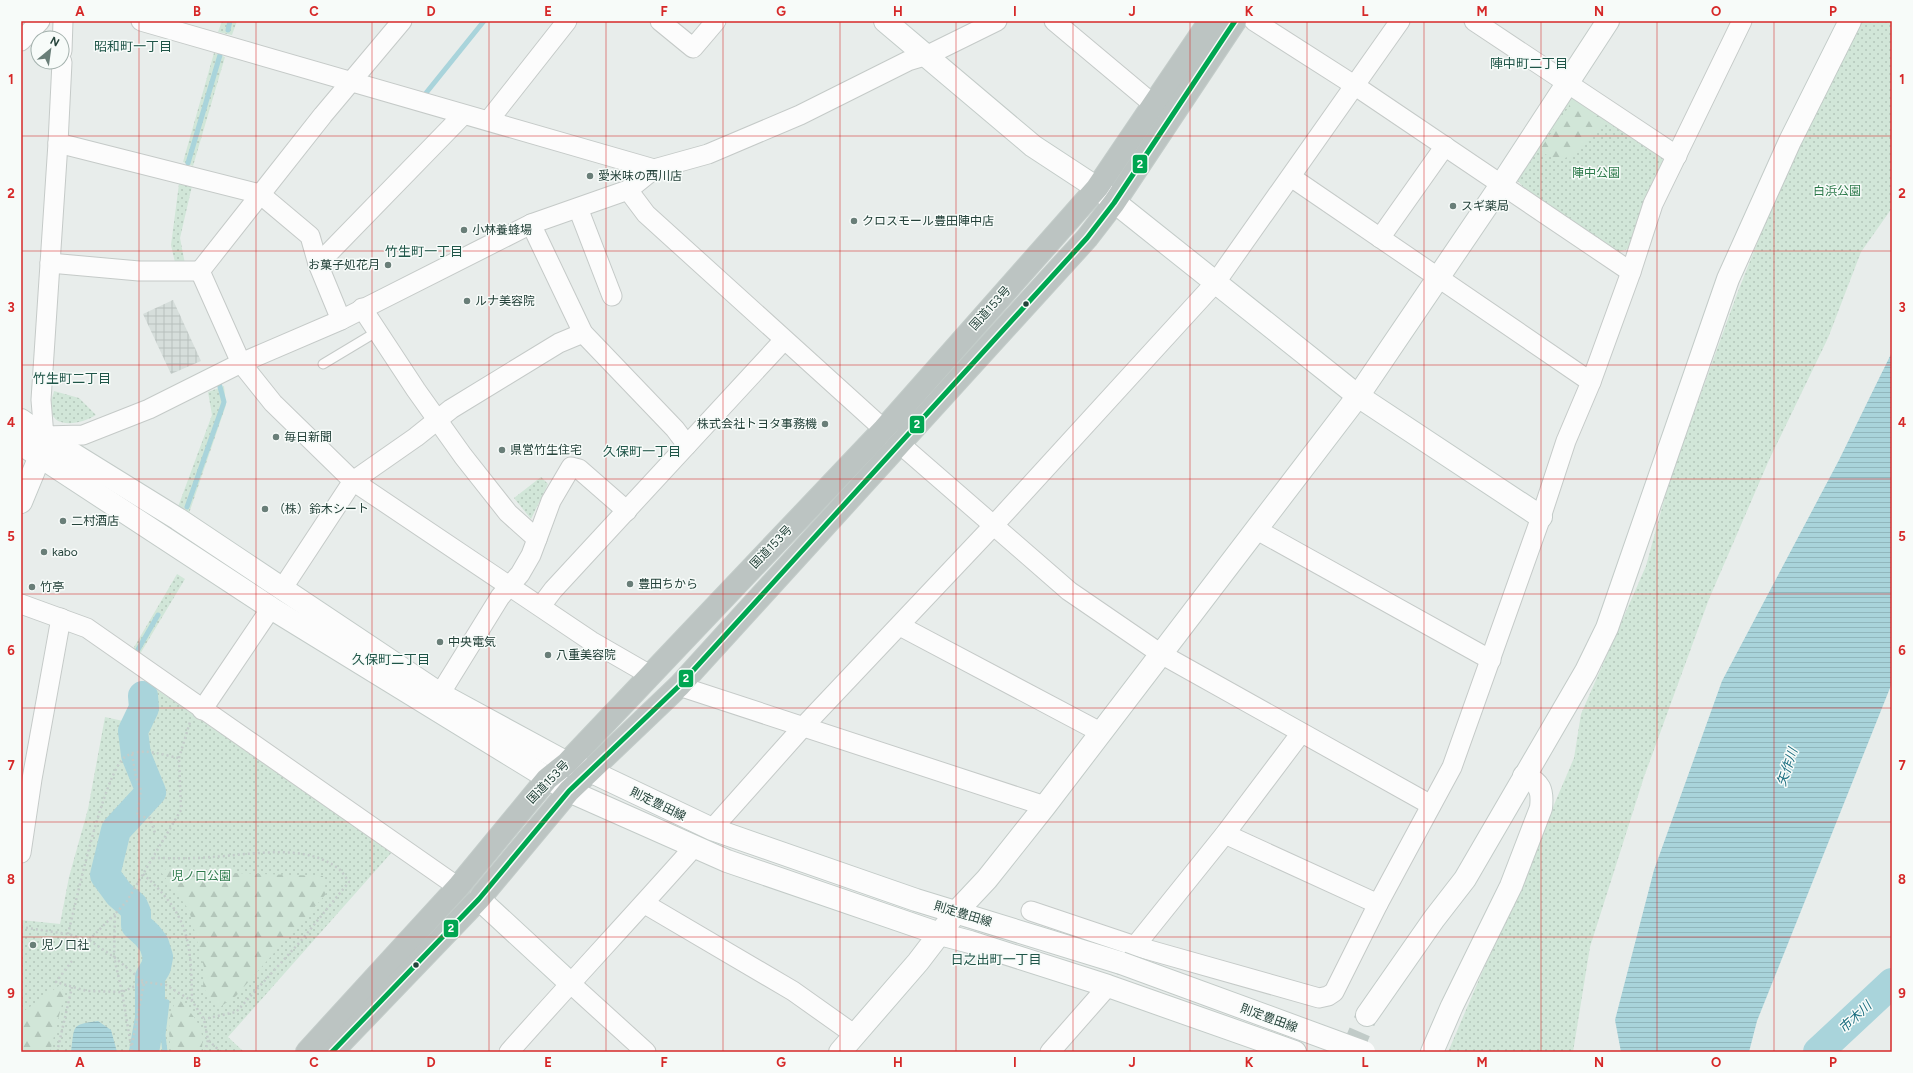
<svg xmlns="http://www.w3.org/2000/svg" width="1913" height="1073" font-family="Figtree,'Noto Sans JP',sans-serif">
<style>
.industrial{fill:url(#industrial-grid)}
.green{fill:url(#green-dots)}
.forest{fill:url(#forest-firs)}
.water{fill:url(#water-rules)}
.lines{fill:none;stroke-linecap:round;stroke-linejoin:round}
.stream{stroke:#a9d4db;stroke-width:5}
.river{stroke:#a9d4db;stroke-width:30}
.secondary-tunnel{stroke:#c1cbc8;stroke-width:22;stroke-dasharray:22 11;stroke-linecap:butt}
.lane-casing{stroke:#c5cac8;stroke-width:11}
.street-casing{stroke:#c5cac8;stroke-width:21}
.secondary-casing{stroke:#c3cbc8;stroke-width:24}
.highway-casing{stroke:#c3ccc9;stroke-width:24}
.path{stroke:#c3ccca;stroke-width:2.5;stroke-dasharray:2 3;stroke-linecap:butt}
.lane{stroke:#fcfcfc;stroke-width:9}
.street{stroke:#fcfcfc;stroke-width:19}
.secondary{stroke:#fcfcfc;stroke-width:22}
.highway{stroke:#bcc4c2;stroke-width:22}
.secondary-bridge-casing{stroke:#c3cbc8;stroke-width:24;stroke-linecap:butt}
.secondary-bridge{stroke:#fcfcfc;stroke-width:22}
.bus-1-casing{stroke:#f7fbf9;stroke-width:8}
.bus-1{stroke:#00a651;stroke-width:5}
.grid{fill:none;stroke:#d62828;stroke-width:1;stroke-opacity:0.55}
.poi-dot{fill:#697e78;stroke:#f7fbf9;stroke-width:1.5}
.bus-dot{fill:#24423a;stroke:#f7fbf9;stroke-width:1.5}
.labels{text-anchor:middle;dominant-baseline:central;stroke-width:3;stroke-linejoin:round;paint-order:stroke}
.park-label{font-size:12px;fill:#2d7a4b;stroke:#f7fbf9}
.poi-label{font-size:12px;fill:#24423a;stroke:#f7fbf9;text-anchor:start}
.street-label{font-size:12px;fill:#24423a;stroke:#f7fbf9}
.neighbourhood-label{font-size:13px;fill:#1f5548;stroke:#f7fbf9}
.water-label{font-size:13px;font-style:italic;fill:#1c6f80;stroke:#f7fbf9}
.line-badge{stroke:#f7fbf9;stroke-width:1.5}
.badge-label{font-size:11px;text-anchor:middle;font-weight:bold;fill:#fff}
.neatline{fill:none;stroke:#d62828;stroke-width:1.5}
.grid-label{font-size:13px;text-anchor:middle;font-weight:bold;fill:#d62828}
</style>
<defs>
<pattern id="industrial-grid" width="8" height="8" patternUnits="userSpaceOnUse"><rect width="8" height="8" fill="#d6dedb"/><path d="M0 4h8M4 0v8" fill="none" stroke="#b8c0bd"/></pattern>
<pattern id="green-dots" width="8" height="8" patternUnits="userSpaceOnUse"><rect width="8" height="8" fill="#d1e6d8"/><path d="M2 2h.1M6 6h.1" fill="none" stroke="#b3c6ba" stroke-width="1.8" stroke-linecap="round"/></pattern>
<pattern id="forest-firs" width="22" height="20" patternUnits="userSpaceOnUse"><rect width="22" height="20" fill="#d1e6d8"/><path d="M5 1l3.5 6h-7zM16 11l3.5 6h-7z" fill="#b3c6ba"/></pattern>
<pattern id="water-rules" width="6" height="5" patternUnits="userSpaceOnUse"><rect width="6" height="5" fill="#a9d4db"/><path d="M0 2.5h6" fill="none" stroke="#91b7bd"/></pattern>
</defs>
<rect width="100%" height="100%" fill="#e8edeb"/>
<path class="industrial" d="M173 300 201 361 171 374 143 314Z"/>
<g class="green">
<path d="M222 21H237L232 35 218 32Z"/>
<path d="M1861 21H1892V208L1861 252 1828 338 1769 460 1709 599 1644 777 1590 947 1573 1052H1448L1574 758 1581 714 1646 566 1669 482 1737 294 1787 168Z"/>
<path d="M214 53 225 57 193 166 183 162Z"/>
<path d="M1572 93 1663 156 1666 163 1630 248 1619 252 1525 189 1515 178Z"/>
<path d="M179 184 192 186 180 238 186 269 177 271 171 245Z"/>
<path d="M224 386 226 405 186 522 175 515 212 415 208 392Z"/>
<path d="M54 391 79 398 96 415C82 424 51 431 50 406 50 402 53 396 54 391Z"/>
<path d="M541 477 548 484 531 519 514 498Z"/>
<path d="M177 574 185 579 137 659 130 654Z"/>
<path d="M149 684 392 852 228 1037 244 1052H21V920L60 924 69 877 88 809 105 717 123 721Z"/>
</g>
<g class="forest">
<path d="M1574 99 1607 122C1595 133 1576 160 1557 159 1552 158 1545 154 1540 151L1541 148Z"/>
<path d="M170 867 176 871 323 876 326 894 236 996 217 1009 203 987 204 967 189 910 161 872Z"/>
<path d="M59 986 65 992 50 1052H21V1013Z"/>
<path d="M179 999C193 1015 207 1029 201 1052H171C169 1036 166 1010 179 999Z"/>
</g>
<g class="water">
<path d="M1892 352V683L1757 1021 1749 1052H1621L1615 1020 1654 870 1722 681 1839 460Z"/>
<path d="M153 920C165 937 176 953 166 974L162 975 157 973C156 967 158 962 157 956 156 947 151 939 145 932Z"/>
<path d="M98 1021 111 1030 117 1052H71C75 1025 70 1025 98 1021Z"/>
</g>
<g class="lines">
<g class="stream">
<path d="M228 30 230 21"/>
<path d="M426 93 484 21"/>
<path d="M188 163 220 55"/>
<path d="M187 507 224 402 219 383"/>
<path d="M136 656V653L158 615"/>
<path d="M141 684 143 696"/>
<path d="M150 998 167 1002 163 1035 165 1052"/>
</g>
<g class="river">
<path d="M143 696 144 708 133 731 136 755 151 792 116 830 105 875 119 894 133 906 136 913V925L147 935 154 944 158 957 156 967 150 977V1018L144 1052"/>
<path d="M1818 1052 1892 983"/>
</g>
<path class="secondary-tunnel" d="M1351 1052 1367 1015"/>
<defs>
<path id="lane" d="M323 364 378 331"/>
<g id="street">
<path d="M141 21 654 169"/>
<path d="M660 21 693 48 716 21"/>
<path d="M1054 21 1153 104"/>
<path d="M1254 21 1354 85 1631 272"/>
<path d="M1474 21 1677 156"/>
<path d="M21 41 40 21"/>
<path d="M62 51 63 21"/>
<path d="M62 62 58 143 41 400 44 436 83 435 149 409 241 363 341 320 531 224 628 190 654 169 708 154 800 115 908 61 928 55 997 21"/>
<path d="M489 120 567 21"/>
<path d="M58 143 260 194 310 236 318 264 341 320"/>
<path d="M1291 177 1591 382"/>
<path d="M628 190 646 214 900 444 1069 591 1161 654 1431 805"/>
<path d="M578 208 612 296"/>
<path d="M531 224 583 333 675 429 687 445"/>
<path d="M1380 238 1445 146"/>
<path d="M50 263 139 271H200"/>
<path d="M318 264 463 115"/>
<path d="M200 271 241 363 273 403 353 481 591 641 650 675"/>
<path d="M200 271 323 115 402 21"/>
<path d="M362 308 416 390 463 456 508 513 537 539 531 555 520 574 500 597 440 694"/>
<path d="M1257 530 1491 660"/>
<path d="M537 539 551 501 571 467 579 469 627 511"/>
<path d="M282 589 353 481 416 437 451 409 559 343 583 333"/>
<path d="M21 604 87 628 458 887"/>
<path d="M541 606 553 590 784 340"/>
<path d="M900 626 1102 733"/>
<path d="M679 686 1045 806"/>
<path d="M202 710 271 608"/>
<path d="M712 829 802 728 993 526 1216 282 1400 21"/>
<path d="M1225 834 1378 904"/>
<path d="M21 853 32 779 61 618"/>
<path d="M645 904 793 991 855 1035"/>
<path d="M1031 911 1135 946 1319 998 1328 996 1334 992 1378 904 1452 767 1541 517 1566 441 1591 382 1631 272 1653 204 1742 21"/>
<path d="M1135 946 1225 834 1301 733"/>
<path d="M570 983 646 1052"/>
<path d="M509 1052C570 983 633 916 694 847"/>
<path d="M1050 1052 1108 986"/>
</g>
<g id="secondary">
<path d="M885 21 1033 146 1097 188 1358 396 1541 517"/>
<path d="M21 420 44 436 178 519 440 694 567 763 592 772 712 829 916 900 1121 963"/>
<path d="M21 444 271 608 569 791 727 861 940 934 970 942 1108 986 1295 1052"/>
<path d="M21 502 40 456 43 441"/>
<path d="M479 899 570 983"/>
<path d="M1367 1015 1434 919 1465 879 1586 671 1607 628 1728 279 1790 141 1850 21"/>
<path d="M840 1052 918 962 957 911 987 879 1045 806 1358 396 1501 185 1608 21"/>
<path d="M1432 1052 1452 1006 1511 886 1541 808C1543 790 1540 783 1524 776"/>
</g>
<g id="highway">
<path d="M307 1052 458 887 547 779 567 763 884 429 1097 188 1210 21"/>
<path d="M332 1052 479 899 569 791 679 686 1087 238 1114 203 1235 21"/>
</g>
</defs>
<use href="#lane" class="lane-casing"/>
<use href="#street" class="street-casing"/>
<use href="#secondary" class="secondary-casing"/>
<use href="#highway" class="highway-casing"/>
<g class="path">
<path d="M132 754 136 777 141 790 137 816 150 818 155 833"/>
<path d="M179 758 190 722"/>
<path d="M153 858C172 858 192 859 211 857 251 855 307 842 340 870 343 873 346 878 349 882L300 942 236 1012 204 1019"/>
<path d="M143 874C189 915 191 941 192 1000"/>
<path d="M21 927 68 934 89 940 114 957 144 982 166 985 192 1001 204 1019 208 1040 221 1052"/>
<path d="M68 934C76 902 104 772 125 757 140 746 162 755 179 758L181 810 127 901 115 914 114 957 122 992 132 1052"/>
<path d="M89 940 115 914"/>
<path d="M72 961 56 982 87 991 122 992 144 982"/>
<path d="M132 1045 144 983"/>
<path d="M57 1052 72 987"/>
<path d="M205 1052 208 1040"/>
</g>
<use href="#lane" class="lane"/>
<use href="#street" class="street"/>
<use href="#secondary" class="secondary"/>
<use href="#highway" class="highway"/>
<defs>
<path id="secondary-bridge" d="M1121 963 1364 1052"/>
</defs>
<use href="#secondary-bridge" class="secondary-bridge-casing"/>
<use href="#secondary-bridge" class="secondary-bridge"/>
<defs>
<path id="bus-1" d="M332 1052 479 899 569 791 679 686 1087 238 1114 203 1235 21"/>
</defs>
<use href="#bus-1" class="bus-1-casing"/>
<use href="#bus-1" class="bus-1"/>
</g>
<path class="grid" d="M139 21V1052M256 21V1052M372 21V1052M489 21V1052M606 21V1052M723 21V1052M840 21V1052M956 21V1052M1073 21V1052M1190 21V1052M1307 21V1052M1424 21V1052M1541 21V1052M1657 21V1052M1774 21V1052M21 136H1892M21 251H1892M21 365H1892M21 479H1892M21 594H1892M21 708H1892M21 822H1892M21 937H1892"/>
<g class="poi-dot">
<circle cx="590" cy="176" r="4"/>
<circle cx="1453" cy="206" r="4"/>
<circle cx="854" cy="221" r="4"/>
<circle cx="464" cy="230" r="4"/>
<circle cx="388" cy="265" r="4"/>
<circle cx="467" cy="301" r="4"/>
<circle cx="825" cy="424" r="4"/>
<circle cx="276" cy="437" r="4"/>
<circle cx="502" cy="450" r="4"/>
<circle cx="265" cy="509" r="4"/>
<circle cx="63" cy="521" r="4"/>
<circle cx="44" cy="552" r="4"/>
<circle cx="630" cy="584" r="4"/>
<circle cx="32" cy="587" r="4"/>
<circle cx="440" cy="642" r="4"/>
<circle cx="548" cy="655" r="4"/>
<circle cx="33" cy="945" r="4"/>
</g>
<g class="bus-dot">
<circle cx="1026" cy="304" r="3.5"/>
<circle cx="416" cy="965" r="3.5"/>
</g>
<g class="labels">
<g class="park-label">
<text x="1596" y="173">陣中公園</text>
<text x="1837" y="191">白浜公園</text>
<text x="201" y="876">児ノ口公園</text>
</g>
<g class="poi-label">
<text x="598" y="176">愛米味の西川店</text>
<text x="1461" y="206">スギ薬局</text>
<text x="862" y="221">クロスモール豊田陣中店</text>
<text x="472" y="230">小林養蜂場</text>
<text x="380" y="265" text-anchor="end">お菓子処花月</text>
<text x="475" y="301">ルナ美容院</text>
<text x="817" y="424" text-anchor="end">株式会社トヨタ事務機</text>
<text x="284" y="437">毎日新聞</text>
<text x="510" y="450">県営竹生住宅</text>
<text x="273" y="509">（株）鈴木シート</text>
<text x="71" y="521">二村酒店</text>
<text x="52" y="552">kabo</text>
<text x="638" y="584">豊田ちから</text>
<text x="40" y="587">竹亭</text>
<text x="448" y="642">中央電気</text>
<text x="556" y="655">八重美容院</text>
<text x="41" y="945">児ノ口社</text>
</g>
<g class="street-label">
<text transform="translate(990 308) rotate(-48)">国道153号</text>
<text transform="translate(771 547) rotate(-46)">国道153号</text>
<text transform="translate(548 782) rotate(-46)">国道153号</text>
<text transform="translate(658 804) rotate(26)">則定豊田線</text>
<text transform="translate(963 914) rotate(17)">則定豊田線</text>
<text transform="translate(1269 1018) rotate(20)">則定豊田線</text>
</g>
<g class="neighbourhood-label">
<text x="133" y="46">昭和町一丁目</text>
<text x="1529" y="63">陣中町二丁目</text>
<text x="424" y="251">竹生町一丁目</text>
<text x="72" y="378">竹生町二丁目</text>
<text x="642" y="451">久保町一丁目</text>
<text x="391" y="659">久保町二丁目</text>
<text x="996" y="959">日之出町一丁目</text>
</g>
<g class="water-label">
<text transform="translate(1787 767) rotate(-71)">矢作川</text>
<text transform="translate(1855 1017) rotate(-43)">市木川</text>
</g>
</g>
<g class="line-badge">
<rect x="1132" y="154" width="16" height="20" rx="4" fill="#00a651"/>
<rect x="909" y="415" width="16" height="19" rx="4" fill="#00a651"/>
<rect x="678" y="669" width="16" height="19" rx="4" fill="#00a651"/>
<rect x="443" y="919" width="16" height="19" rx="4" fill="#00a651"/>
</g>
<g class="badge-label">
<text x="1140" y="168">2</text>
<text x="917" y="428">2</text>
<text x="686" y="682">2</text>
<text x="451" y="932">2</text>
</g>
<rect width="1913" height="1073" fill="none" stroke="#f7fbf9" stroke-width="44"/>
<g transform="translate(50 50) rotate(29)"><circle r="19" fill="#f7fbf9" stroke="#a3b1ad"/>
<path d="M0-3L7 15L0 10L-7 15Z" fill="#697e78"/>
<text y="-6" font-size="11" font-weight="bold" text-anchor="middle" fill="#24423a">N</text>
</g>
<rect x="22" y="22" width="1869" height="1029" class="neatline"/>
<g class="grid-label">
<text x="80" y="16">A</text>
<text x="197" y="16">B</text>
<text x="314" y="16">C</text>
<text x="431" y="16">D</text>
<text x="548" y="16">E</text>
<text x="664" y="16">F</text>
<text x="781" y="16">G</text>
<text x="898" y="16">H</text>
<text x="1015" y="16">I</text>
<text x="1132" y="16">J</text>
<text x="1249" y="16">K</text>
<text x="1365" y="16">L</text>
<text x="1482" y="16">M</text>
<text x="1599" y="16">N</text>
<text x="1716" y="16">O</text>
<text x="1833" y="16">P</text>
<text x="11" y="84">1</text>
<text x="1902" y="84">1</text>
<text x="11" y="198">2</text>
<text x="1902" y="198">2</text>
<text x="11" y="312">3</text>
<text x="1902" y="312">3</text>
<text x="11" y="427">4</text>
<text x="1902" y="427">4</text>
<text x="11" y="541">5</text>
<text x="1902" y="541">5</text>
<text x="11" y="655">6</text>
<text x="1902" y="655">6</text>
<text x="11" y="770">7</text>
<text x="1902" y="770">7</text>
<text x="11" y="884">8</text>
<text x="1902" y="884">8</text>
<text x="11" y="998">9</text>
<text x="1902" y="998">9</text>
<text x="80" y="1067">A</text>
<text x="197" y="1067">B</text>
<text x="314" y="1067">C</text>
<text x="431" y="1067">D</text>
<text x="548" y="1067">E</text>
<text x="664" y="1067">F</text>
<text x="781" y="1067">G</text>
<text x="898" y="1067">H</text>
<text x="1015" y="1067">I</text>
<text x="1132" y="1067">J</text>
<text x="1249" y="1067">K</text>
<text x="1365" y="1067">L</text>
<text x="1482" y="1067">M</text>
<text x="1599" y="1067">N</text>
<text x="1716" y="1067">O</text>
<text x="1833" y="1067">P</text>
</g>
</svg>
